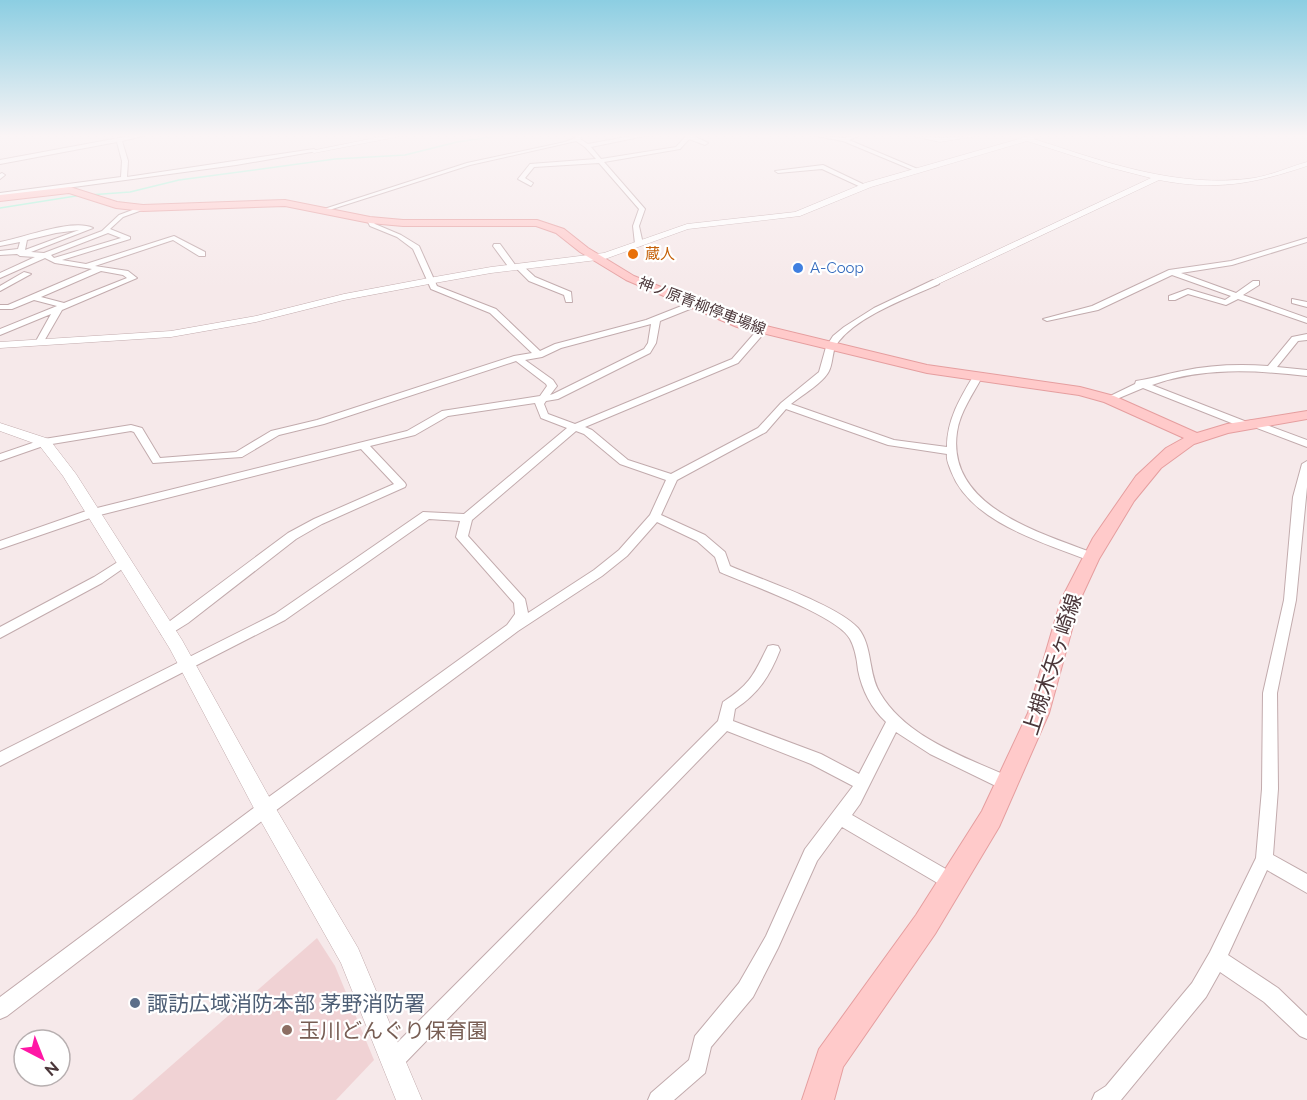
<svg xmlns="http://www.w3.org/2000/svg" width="1307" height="1100" font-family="Raleway,'Noto Sans JP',sans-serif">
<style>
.education{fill:#f0d2d4}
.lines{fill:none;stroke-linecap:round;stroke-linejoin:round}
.stream{stroke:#a2f6d9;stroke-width:1.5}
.minor-casing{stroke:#c2abad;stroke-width:2}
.tertiary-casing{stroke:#c2abad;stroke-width:1}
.secondary-casing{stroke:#e59e9f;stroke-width:2}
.minor{fill:#fff;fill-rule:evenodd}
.tertiary{fill:#fff;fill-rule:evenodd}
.secondary{fill:#ffcaca;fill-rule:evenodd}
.food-dot{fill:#e8710a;stroke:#fff;stroke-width:2}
.shop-dot{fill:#3f7fe0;stroke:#fff;stroke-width:2}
.service-dot{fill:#5c6f8a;stroke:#fff;stroke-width:2}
.education-dot{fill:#8d6e63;stroke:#fff;stroke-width:2}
.labels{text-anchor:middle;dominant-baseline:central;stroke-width:4.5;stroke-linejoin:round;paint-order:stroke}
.far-food-label{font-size:15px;fill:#c56008;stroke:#fff;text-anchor:start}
.far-shop-label{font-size:15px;fill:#366cbe;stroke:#fff;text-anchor:start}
.far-street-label{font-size:15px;fill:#4b373a;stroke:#fff}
.near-street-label{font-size:21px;fill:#4b373a;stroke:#fff}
.near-service-label{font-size:21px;fill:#4e5e75;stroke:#fff;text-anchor:start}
.near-education-label{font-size:21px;fill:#785e54;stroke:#fff;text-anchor:start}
</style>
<rect width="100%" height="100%" fill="#f6e9ea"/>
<path class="education" d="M317 938 335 966 374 1060 336 1100H132Z"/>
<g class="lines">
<g class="stream">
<path d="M89 195 130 192 179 180 335 159 405 155 457 142 504 135"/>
<path d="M0 208 82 195"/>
</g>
<defs>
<g id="minor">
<path d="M135 135H147L122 141 128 161 127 177 314 149 317 151 236 165 0 197V193L121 177 122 161 117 142 0 164V160Z"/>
<path d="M576 135H582L580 139 588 144 637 135H649L591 147 601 159 676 147 687 135H692L708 143 705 145 689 139 680 149 604 162 645 209 639 226 643 244 639 246 635 244 633 226 639 209 599 163 534 167 525 178 533 183 531 186 518 179 530 164 596 159 585 147 576 141 470 165 326 211 321 210 467 163 565 142 575 138Z"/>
<path d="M810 135 844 138 861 135 849 140 920 170 915 171 843 141Z"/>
<path d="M823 165 867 186 868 187 863 188 822 169 778 173 775 171Z"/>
<path d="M2 173 5 175 0 179V174Z"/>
<path d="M143 206 146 208 145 209 123 217 110 229 130 237V239L62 260 86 264 174 236 205 252V256H199L173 240 95 266 128 271 137 278 62 310 43 343 36 341 51 314 0 335V329L57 306 34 300 12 309H0V305H8L92 269 55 263 45 258 0 278V273L35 257 20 256 17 254 0 255V251L18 249 20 242 0 246V242C23 238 73 218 93 228L31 252 44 253 102 231 119 215ZM79 230 25 250 27 240 56 233ZM108 233 121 238 54 258 51 255ZM101 271 123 275 127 278 64 303 41 297Z"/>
<path d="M370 218 375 224 401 235 419 246 437 286 496 309 540 351 555 344 646 320 689 303H695V307L660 321 656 343 650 353 558 399 546 401 544 404 548 414 575 424 732 359 759 328H765V332L738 363 585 427 592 430 628 460 671 474 758 428 781 403 819 372 826 347 833 336 844 327 874 308 933 280H939V284C908 298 860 315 839 341 831 350 834 361 829 371 824 382 801 396 791 404L894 440 947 447C947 420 960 398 974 375H980L982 377C973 394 960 412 957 432 946 507 1041 533 1096 554L1098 557 1096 560H1088C1042 542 970 522 951 471 949 465 946 460 947 454L888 445 786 409 766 432 677 480 661 515 705 535 725 552 730 566C760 579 837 605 858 628 873 646 868 674 880 693 907 739 968 758 1014 779L1016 784 1014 789 1008 791 1002 789 930 754 896 732 860 804 852 815 958 876 961 882 958 888 952 891 946 888 842 827 817 861 778 948 753 997 711 1047 705 1073 674 1100H648L651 1093 689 1060 695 1036 739 983 766 936 805 849 853 786 811 764 727 731 400 1068 393 1071 386 1068 383 1061 386 1054 718 721 723 702C751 684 754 674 768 646L773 645 778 646 780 650C770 676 758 694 735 709L733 721 821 754 859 774 886 722C871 708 862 690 858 670 857 660 855 648 850 639 837 615 747 584 720 572L715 557 697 541 657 522 627 556 602 576 518 631 271 814 7 1016 0 1019V997L259 804 507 625 515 614 514 603 456 537 460 521 429 519 285 620 0 766V752L275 614 423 512 464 514 567 428 541 418 535 403 448 416 415 435 370 446 405 483 406 485 405 487 322 524 296 539 188 623 167 636 162 635 160 631 162 627 288 533 314 519 394 484 361 449 96 516 0 549V541L89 510 407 431 442 411 540 396 547 386 546 384 516 361 324 424 279 435 242 457 153 463 134 432 131 431 46 445 0 461V454L44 439 131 425 142 428 160 458 236 452 271 431 317 420 514 356 532 353 490 313 431 289 413 249 397 237 370 226 367 220ZM651 324 648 343 644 349 553 394 550 395 557 386 553 380 525 360 542 357 561 348ZM576 431 584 434 620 464 666 480 650 515 619 550 594 570 528 613 525 599 468 536 472 520Z"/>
<path d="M1307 238V242L1232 265 1181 273 1236 293 1253 281H1259V285L1243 295 1307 318V323L1238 299 1226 305 1188 294 1175 300H1169V296L1188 289 1225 300 1231 296 1172 275 1098 310 1047 321 1043 319 1092 306 1169 270 1231 261Z"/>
<path d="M494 244H500L516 266 522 265 535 277 571 292 572 302H566L564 295 529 281 516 268 510 269 493 246Z"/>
<path d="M24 272 31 274 0 291V286Z"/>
<path d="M1292 299 1307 302V307L1292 303Z"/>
<path d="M1307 334V340L1298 341 1277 367 1307 370V376C1255 370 1202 367 1152 385L1247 422V426H1239L1143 388 1112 401 1109 402 1104 399 1135 384 1136 381C1151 379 1166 374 1182 371 1210 365 1239 364 1268 366L1292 337Z"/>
<path d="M1253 420 1307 440V447L1249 425V421Z"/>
<path d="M1307 461V487L1296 600 1277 693 1278 789 1273 855 1307 874V893L1267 870 1228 955 1278 988 1307 1016V1039L1300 1036 1264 1002 1220 972 1206 997 1121 1100H1092L1095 1093 1106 1086 1192 983 1210 952 1256 858 1262 789 1263 693 1284 600 1293 497 1302 464Z"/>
<path d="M124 558 128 559 130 562 128 565 102 583 0 638V627L94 577Z"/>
</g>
<g id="tertiary">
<path d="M390 135H406L314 153 311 151Z"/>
<path d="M908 135 940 138 983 135 940 142Z"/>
<path d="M1033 135H1044L1034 139C1105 162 1178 189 1254 178 1272 175 1289 167 1307 162V166C1253 184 1216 191 1159 180L936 285 933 284V280L1151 178 1108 167 1027 141 871 187 800 216 688 229 605 259 491 273 429 284 344 300 256 322 171 337 0 348V342L171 331 256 316 344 294 429 278 491 267 604 253 687 224 795 212 865 183Z"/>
<path d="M0 423 49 439 76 474 182 640 272 802 358 948 422 1100H396L341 963 258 816 170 649 63 476 39 445 0 431Z"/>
</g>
<path id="secondary" d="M70 187 117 202 143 205 285 200 370 217 403 220H537L564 229 588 248 634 276 745 321 927 365 1080 387 1114 396 1197 433 1227 424 1307 411V419L1228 433 1194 444 1161 468 1134 501 1099 559 1080 600 1049 713 999 827 935 934 843 1067 834 1100H802L819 1049 916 915 982 811 1028 713 1061 600 1093 538 1136 476 1166 448 1184 438 1104 402 1079 395 927 373 737 327 626 280 580 252 556 233 536 226H403L370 223 285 206 143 211 116 208 69 193 0 201V195Z"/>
</defs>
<use href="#minor" class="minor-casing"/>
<use href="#tertiary" class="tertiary-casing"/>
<use href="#secondary" class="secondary-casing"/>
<use href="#minor" class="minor"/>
<use href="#tertiary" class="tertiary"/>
<use href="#secondary" class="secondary"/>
</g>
<linearGradient id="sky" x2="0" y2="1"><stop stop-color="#8ccee2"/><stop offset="0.47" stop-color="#fbf5f6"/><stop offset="1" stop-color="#fbf5f6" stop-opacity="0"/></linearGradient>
<rect width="1307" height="289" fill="url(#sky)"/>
<circle class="food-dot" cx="633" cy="254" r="6"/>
<circle class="shop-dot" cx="798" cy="268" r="6"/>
<circle class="service-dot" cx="135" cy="1003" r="6"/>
<circle class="education-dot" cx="287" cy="1030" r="6"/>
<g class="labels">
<g class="far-food-label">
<text x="645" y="254">蔵人</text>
</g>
<g class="far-shop-label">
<text x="810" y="268">A-Coop</text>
</g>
<g class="far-street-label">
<text transform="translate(702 306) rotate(21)">神ノ原青柳停車場線</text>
</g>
<g class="near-street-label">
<text transform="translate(1052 664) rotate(-72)">上槻木矢ヶ崎線</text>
</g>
<g class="near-service-label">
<text x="147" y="1003">諏訪広域消防本部 茅野消防署</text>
</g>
<g class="near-education-label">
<text x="299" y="1030">玉川どんぐり保育園</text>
</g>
</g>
<g transform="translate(42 1058) rotate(138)"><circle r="28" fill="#ffffff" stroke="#b7afb0" stroke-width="1.5"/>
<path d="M0-4.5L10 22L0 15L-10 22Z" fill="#ff17a5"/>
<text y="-9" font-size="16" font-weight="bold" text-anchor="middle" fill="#4b373a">N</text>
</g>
</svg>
